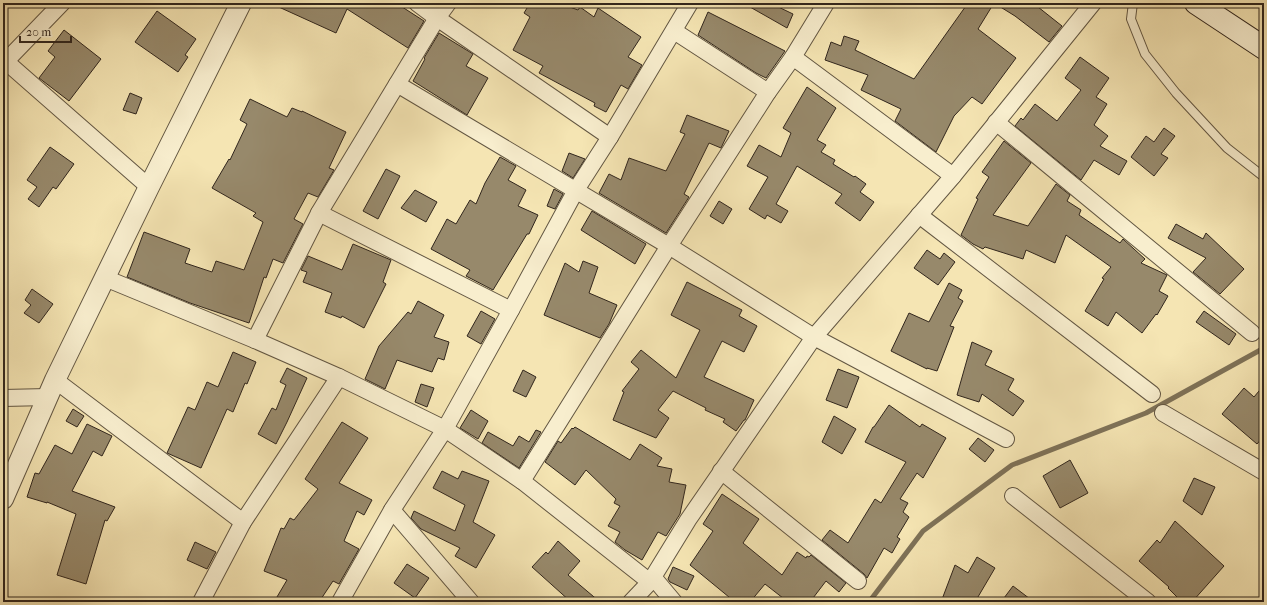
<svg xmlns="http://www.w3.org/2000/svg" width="1267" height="605" font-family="'IM FELL French Canon',serif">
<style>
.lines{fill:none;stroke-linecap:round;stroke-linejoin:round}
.stream{stroke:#7e7258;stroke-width:5}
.building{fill:#97896b;stroke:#31261d}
.service-casing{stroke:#625642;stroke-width:10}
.minor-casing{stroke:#625642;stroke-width:18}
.tertiary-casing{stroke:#625642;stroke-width:22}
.secondary-casing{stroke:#31261d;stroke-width:24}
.service{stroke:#f8eece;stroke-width:8}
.minor{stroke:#f8eece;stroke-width:16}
.tertiary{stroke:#f8eece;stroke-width:20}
.secondary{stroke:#f8eece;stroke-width:22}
</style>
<rect width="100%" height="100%" fill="#f5e5b3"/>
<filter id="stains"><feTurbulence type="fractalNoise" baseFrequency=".005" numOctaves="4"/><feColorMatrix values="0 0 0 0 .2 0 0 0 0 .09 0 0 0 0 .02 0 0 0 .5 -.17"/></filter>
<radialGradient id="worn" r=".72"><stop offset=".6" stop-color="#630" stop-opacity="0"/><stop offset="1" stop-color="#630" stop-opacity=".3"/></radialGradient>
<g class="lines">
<path class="stream" d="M869 602 923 531 1012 465 1146 413 1264 348"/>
</g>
<g class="building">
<path d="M270 3H396L424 21 408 48 347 9 336 33Z"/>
<path d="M530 3H559L578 10 580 7 594 17 598 8 641 37 628 57 642 65 628 89 621 85 606 112 594 106 595 103 539 73 543 66 513 50 530 17 524 13Z"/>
<path d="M743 3H770L793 14 787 28Z"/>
<path d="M968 3H1033L1062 26 1049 42 1015 16 994 3 978 29 1016 58 982 104 972 97 954 116 936 152 895 121 901 109 861 90 868 75 825 60 831 42 841 46 844 36 859 41 855 50 914 79Z"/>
<path d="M157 11 196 39 185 55 188 57 178 72 135 42Z"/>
<path d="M708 12 785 51 766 78 756 73 698 35Z"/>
<path d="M64 30 101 59 69 101 39 78 55 57 48 51Z"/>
<path d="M439 33 473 54 466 66 488 78 467 115 413 81 425 59 424 58Z"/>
<path d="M1080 57 1109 78 1096 97 1107 104 1094 125 1108 136 1100 146 1127 161 1119 175 1094 160 1081 180 1015 126 1021 118 1023 120 1035 104 1057 121 1081 90 1065 78Z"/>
<path d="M807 87 836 108 817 140 826 145 821 152 835 160 833 164 854 177 855 176 866 184 860 192 874 202 860 221 835 203 842 194 797 166 776 204 788 211 781 223 767 215 765 219 749 209 768 177 747 166 759 145 781 157 791 133 783 128Z"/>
<path d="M130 93 142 98 136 114 123 110Z"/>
<path d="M250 99 287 117 292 108 302 112V111L346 132 329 168 334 170 318 197 308 193 294 219 303 224 283 263 273 259 266 278 264 277 249 323 190 303 127 277 144 232 190 249 185 263 212 272 216 261 244 270 263 222 253 216 256 213 212 188 229 159 230 160 247 124 240 120Z"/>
<path d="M687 115 729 131 721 148 709 143 684 194 689 197 666 233 599 193 609 174 621 180 629 158 666 171 685 134 680 132Z"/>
<path d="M1164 128 1175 136 1161 154 1168 158 1154 176 1131 157 1146 136 1154 142Z"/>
<path d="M1004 141 1031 163 993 215 1028 226 1056 184 1070 195 1067 201 1081 210 1079 215 1120 243 1123 239 1145 259 1141 263 1167 275 1159 291 1168 296 1157 315 1156 314 1142 333 1116 312 1108 326 1085 311 1104 279 1102 278 1111 267 1066 235 1055 263 1026 250 1023 259 985 247 983 249 973 244 961 235 978 199 976 198 989 177 982 172Z"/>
<path d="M50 147 74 164 56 189 53 187 39 207 28 199 37 187 27 180Z"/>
<path d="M569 153 585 159 573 178 562 171Z"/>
<path d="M500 157 516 166 508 180 526 190 518 206 538 215 529 234H527L493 290 466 276 470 270 431 249 447 219 456 224 470 200 476 204 485 183Z"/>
<path d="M386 169 400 176 378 219 363 211Z"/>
<path d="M554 189 563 194 555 209 547 206Z"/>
<path d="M415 190 437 202 426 222 401 208Z"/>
<path d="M719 201 732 209 723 224 710 216Z"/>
<path d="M592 211 646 244 635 264 581 230Z"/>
<path d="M1176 224 1203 239 1206 233 1244 269 1220 294 1193 272 1206 258 1168 238Z"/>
<path d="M353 244 391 260 383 282 386 284 364 328 342 316 341 318 325 312 332 293 303 282 307 272 301 270 308 256 342 270Z"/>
<path d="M927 250 940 259 944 253 955 262 938 285 914 268Z"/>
<path d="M583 261 598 267 589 293 617 305 609 324 600 338 544 315 565 263 579 272Z"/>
<path d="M687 282 742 310 739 316 757 326 744 352 722 341 704 377 754 400 745 420H744L736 431 723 422 725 419 705 410 706 408 673 391 658 410 669 418 656 438 613 420 624 392 622 391 639 369 631 362 641 350 676 378 700 330 671 315Z"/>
<path d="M949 283 962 290 958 298 963 301 950 326 954 327 937 371 927 368V369L891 351 909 313 929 322Z"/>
<path d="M32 289 53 304 39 323 24 313 31 305 25 300Z"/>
<path d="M418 301 444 315 434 337 449 342 444 360 438 358 432 372 397 360 385 389 365 379 379 346 408 312 411 314Z"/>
<path d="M481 311 495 319 481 344 467 336Z"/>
<path d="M1204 311 1236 334 1229 345 1196 322Z"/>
<path d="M972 342 992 351 985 365 1014 379 1008 390 1024 401 1013 416 982 394 979 402 957 395Z"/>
<path d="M233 352 256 362 247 384 245 383 233 412 227 409 201 468 167 453 188 407 195 410 207 382 218 387Z"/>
<path d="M287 368 307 378 287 422 276 444 258 434 272 408 276 410 286 385 280 382Z"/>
<path d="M838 369 859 377 847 408 826 400Z"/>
<path d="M523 370 536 377 526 397 513 391Z"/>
<path d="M421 384 434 388 427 407 415 402Z"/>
<path d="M1264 385V436L1257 444 1222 414 1244 388 1254 397Z"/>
<path d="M889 405 920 427 922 424 946 438 923 478 917 473 900 499 908 503 903 512 909 517 897 537 900 539 892 553 884 548 867 578 864 574 822 540 830 530 848 543 875 499 881 503 906 462 865 442 873 427H874Z"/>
<path d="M73 409 84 416 77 427 66 421Z"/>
<path d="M471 410 488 421 478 439 460 428Z"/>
<path d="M834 416 856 429 842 454 822 442Z"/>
<path d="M342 422 368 438 339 483 372 500 364 515 357 511 344 541 359 549 339 584 333 581 319 602H274L287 580 264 571 281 528 284 529 290 518 294 520 318 489 305 479Z"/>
<path d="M87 424 112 436 102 456 93 451 72 491 115 507 107 521 105 520 86 584 57 575 76 514 47 502V503L27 497 35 473 39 474 55 445 72 454Z"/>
<path d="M575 427 630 460 640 444 662 458 657 466 672 469 669 482 686 485 680 514 666 536 658 532 642 560 625 550 615 542 620 532 608 526 620 506 614 503 616 499 586 470 575 485 545 462 558 441 561 443 572 428 573 429Z"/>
<path d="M536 430 541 432 519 468 482 443 488 432 513 446 519 436 529 442Z"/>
<path d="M978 438 994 450 985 462 969 449Z"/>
<path d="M1070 460 1088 493 1060 508 1043 476Z"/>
<path d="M442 471 458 479 462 471 489 481 473 522 495 535 476 568 455 556 460 548 421 529 411 518 414 511 455 531 465 505 433 488Z"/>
<path d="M1194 478 1215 487 1202 515 1183 501Z"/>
<path d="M722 494 759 519 743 543 782 575 797 552 806 558 807 556 809 557 811 555 846 583 839 592 826 581 810 602H788L765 584 750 602H735L690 565 713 531 703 524Z"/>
<path d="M1175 521 1224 566 1192 602H1182L1168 588 1169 587 1139 561 1157 540 1160 543Z"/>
<path d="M558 541 580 561 568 575 600 602H571L532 567 546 552 548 554Z"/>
<path d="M195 542 216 552 207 569 187 560Z"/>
<path d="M977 557 995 568 975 602H941L955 565 968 573Z"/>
<path d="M407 564 429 578 415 598 394 583Z"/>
<path d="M673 567 694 576 687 590 670 582 668 579Z"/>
<path d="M1013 586 1034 602H1001Z"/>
</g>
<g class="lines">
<defs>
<path id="service" d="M1133 3 1131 19 1145 54 1176 93 1227 148 1264 177"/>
<g id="minor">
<path d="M417 3 437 18 610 137"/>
<path d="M674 31 768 92"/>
<path d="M793 57 953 176"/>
<path d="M3 59 149 187"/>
<path d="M6 61 62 3"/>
<path d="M397 84 669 246 814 337 1006 439"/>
<path d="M996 122 1252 333"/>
<path d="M319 213 511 310"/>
<path d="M919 215 1152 394"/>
<path d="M105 278 255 340 339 377 445 429 522 481 650 582"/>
<path d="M255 340 319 213 437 18 448 3"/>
<path d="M55 380 243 522"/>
<path d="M3 398 48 397"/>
<path d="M1163 413 1264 472"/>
<path d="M721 471 858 581"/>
<path d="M522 481 669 246 768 92 793 57 826 3"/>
<path d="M1013 496 1148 602"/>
<path d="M392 510 471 602"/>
<path d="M653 577 674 602"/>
<path d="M201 602 243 522 339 377"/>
<path d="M340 602 392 510 445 429 511 310 576 190 610 137 690 3"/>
<path d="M631 602 650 582 688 520 814 337 953 176 1093 3"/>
</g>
<path id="tertiary" d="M3 499 55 380 149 187 241 3"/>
<path id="secondary" d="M1196 3 1264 48"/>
</defs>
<use href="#service" class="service-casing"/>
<use href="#minor" class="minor-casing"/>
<use href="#tertiary" class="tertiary-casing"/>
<use href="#secondary" class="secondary-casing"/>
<use href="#service" class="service"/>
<use href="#minor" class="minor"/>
<use href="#tertiary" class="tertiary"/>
<use href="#secondary" class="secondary"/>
</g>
<rect width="1267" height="605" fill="none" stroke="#f5e5b3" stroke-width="16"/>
<rect x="4" y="4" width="1259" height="597" fill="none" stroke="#31261d" stroke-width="2"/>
<rect x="8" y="8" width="1251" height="589" fill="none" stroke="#31261d"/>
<path d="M20 36v6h51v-6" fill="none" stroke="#31261d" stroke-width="2"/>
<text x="26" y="36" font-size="12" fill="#31261d" stroke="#f8eece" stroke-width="3" paint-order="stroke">20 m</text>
<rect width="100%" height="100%" filter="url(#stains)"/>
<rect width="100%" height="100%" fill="url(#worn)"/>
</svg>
